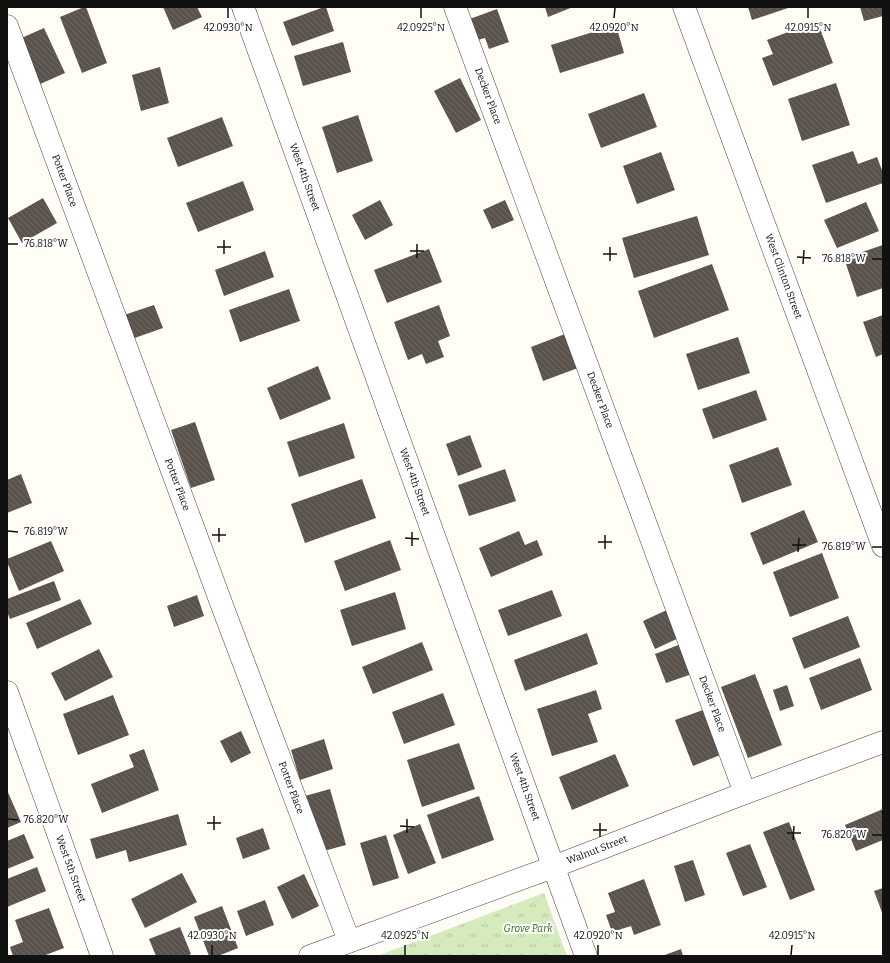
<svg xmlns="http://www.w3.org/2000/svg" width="890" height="963" font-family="Bitter,serif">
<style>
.park{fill:url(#park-tufts)}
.building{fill:url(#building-back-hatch)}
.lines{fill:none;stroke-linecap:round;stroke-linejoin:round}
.minor-casing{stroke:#444;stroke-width:23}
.minor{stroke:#fff;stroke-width:22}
.ticks{fill:none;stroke:#111;stroke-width:1.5}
.labels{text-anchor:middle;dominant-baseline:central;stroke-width:4;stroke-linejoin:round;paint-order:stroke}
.street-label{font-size:10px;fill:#111;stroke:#fff}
.park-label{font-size:10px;font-style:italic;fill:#2f6b1f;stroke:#fff}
.ticks-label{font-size:10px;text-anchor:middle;fill:#111;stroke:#fff;stroke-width:4;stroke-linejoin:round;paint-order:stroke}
</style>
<defs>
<pattern id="park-tufts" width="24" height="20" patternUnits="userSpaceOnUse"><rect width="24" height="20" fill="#d5ebbd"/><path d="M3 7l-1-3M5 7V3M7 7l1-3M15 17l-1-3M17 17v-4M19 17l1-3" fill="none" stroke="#b6c8a1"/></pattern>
<pattern id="building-back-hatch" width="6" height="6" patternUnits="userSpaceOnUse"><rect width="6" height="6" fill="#5a524d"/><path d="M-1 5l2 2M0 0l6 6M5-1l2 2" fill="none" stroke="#6d6662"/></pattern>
</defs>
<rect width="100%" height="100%" fill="#fffdf5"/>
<path class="park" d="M544 893 567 956H377Z"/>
<g class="building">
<path d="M84 7H86L107 63 82 73 60 17Z"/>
<path d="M163 7H197L202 17 173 30Z"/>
<path d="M324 7H326L334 31 292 46 283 22Z"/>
<path d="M545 7H573L548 17Z"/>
<path d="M748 7H791L752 20Z"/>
<path d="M860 7H883V16L864 21Z"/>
<path d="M497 9 509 42 489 49 485 38 474 41 467 20Z"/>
<path d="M817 21 833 63 773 86 762 58 773 54 767 40Z"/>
<path d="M616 25 624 53 560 73 551 45Z"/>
<path d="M44 28 65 73 38 85 17 40Z"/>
<path d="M343 42 351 72 303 86 294 56Z"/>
<path d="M160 67 169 103 141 111 132 75Z"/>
<path d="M460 78 481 120 456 133 434 91Z"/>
<path d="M836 83 850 125 802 141 788 99Z"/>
<path d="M644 93 657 127 601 148 588 114Z"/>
<path d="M358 115 373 161 337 173 322 127Z"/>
<path d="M222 117 233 146 178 167 167 138Z"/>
<path d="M853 151 858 164 877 157 883 173V183L826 203 812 165Z"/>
<path d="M661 152 675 190 637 204 623 166Z"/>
<path d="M243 181 254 210 198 232 186 203Z"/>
<path d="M43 198 57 223 22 243 8 218Z"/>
<path d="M380 200 393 225 365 240 352 215Z"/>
<path d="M505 200 514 220 492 229 483 210Z"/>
<path d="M866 202 879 231 837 248 824 220Z"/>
<path d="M697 216 709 255 634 278 622 238Z"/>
<path d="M883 245V288L857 297 844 258Z"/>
<path d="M429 249 442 282 387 303 374 270Z"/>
<path d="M265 251 274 277 224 296 215 270Z"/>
<path d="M712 264 729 310 654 338 638 291Z"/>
<path d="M289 289 300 321 240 342 229 310Z"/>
<path d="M154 305 163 328 129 340 121 316Z"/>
<path d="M439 305 450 336 438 341 444 357 426 364 422 354 408 360 394 322Z"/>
<path d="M883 315V354L876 357 863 322Z"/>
<path d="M565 334 578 368 543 381 531 347Z"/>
<path d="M738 337 750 373 698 390 686 354Z"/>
<path d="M318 366 331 399 280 420 267 388Z"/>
<path d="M756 390 767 420 713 439 702 409Z"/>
<path d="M195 422 215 480 191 488 171 430Z"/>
<path d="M344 423 355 458 299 477 287 442Z"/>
<path d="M470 435 482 467 458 476 446 444Z"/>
<path d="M778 447 792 485 742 503 729 465Z"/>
<path d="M505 469 516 501 469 516 458 485Z"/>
<path d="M21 474 32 503 7 513V480Z"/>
<path d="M362 479 376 518 305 543 291 504Z"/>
<path d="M804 510 818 542 763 565 750 533Z"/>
<path d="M519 531 525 545 537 540 543 555 491 577 479 548Z"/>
<path d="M390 540 401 570 345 591 334 561Z"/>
<path d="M51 541 64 571 19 591 7 562V559Z"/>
<path d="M822 553 839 598 790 617 773 572Z"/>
<path d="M54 581 61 600 10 619 7 612V599Z"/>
<path d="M552 590 562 616 508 636 498 610Z"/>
<path d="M395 592 406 629 352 646 340 610Z"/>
<path d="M197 595 204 616 174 627 167 606Z"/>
<path d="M80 599 92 624 37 649 26 623Z"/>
<path d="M669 609 681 637 655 649 643 621Z"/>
<path d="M848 616 860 647 804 669 792 638Z"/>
<path d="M587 633 598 664 525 691 514 660Z"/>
<path d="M422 642 433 670 373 694 362 667Z"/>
<path d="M681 644 692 674 666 683 655 654Z"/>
<path d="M99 649 113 677 65 701 51 673Z"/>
<path d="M860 658 872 690 821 710 809 678Z"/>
<path d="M755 674 782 745 748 758 721 687Z"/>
<path d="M787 685 794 706 780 711 773 690Z"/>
<path d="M596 690 602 709 588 714 598 742 552 756 537 709Z"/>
<path d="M443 693 455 725 404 744 392 712Z"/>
<path d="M113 695 129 735 78 755 63 714Z"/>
<path d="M703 710 720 755 693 766 675 720Z"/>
<path d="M241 731 251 753 231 763 220 741Z"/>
<path d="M324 739 333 769 300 780 291 750Z"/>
<path d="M459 743 475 789 422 807 407 760Z"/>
<path d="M144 749 159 790 102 813 91 784 134 767 129 755Z"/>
<path d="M615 754 629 786 572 810 559 777Z"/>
<path d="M330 789 346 845 320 852 305 796Z"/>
<path d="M7 790 21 822 7 828Z"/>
<path d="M479 796 494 840 442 859 427 815Z"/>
<path d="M883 809V840L856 851 845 825Z"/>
<path d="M178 814 187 845 129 862 126 850 96 859 90 839Z"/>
<path d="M789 822 815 890 790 900 763 832Z"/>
<path d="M420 824 436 863 408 874 393 835Z"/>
<path d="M263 828 270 849 243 859 236 838Z"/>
<path d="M24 834 34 858 7 869V841Z"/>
<path d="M386 835 399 878 373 886 360 843Z"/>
<path d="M750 844 767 887 743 896 726 853Z"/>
<path d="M693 860 705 895 685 902 674 866Z"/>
<path d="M37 867 46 891 7 907V879Z"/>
<path d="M182 873 197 902 145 928 131 899Z"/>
<path d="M304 874 319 906 292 919 277 887Z"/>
<path d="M644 879 661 925 634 935 631 926 612 932 606 915 615 912 608 893Z"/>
<path d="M883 888V915L874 891Z"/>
<path d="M265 900 274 925 246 936 237 911Z"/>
<path d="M222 906 238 948 218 956H209L194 917Z"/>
<path d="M49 908 64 948 43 956H13L10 947 23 942 15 920Z"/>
<path d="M180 927 191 954 187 956H156L149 939Z"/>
<path d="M681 949 683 956H662Z"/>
</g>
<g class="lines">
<defs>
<g id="minor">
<path id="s1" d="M243 7 543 838 586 956"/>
<path id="s2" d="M455 7 745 793"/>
<path id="s3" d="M684 7 883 546"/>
<path id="s4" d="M7 26 226 616 349 941"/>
<path id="s5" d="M7 692 102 956"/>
<path id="s6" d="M310 956 553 867 745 793 883 742"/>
</g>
</defs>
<use href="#minor" class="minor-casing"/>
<use href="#minor" class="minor"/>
</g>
<path class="ticks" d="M228 18V8M421 18V8M614 18 615 8M808 18V8M8 244H18M217 247H231M410 251H424M224 254V240M603 254H617M797 257 811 258M417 258V244M872 259H882M610 261V247M803 264 804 250M8 531 18 532M212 535H226M405 538 419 539M219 542V528M598 542H612M792 545H806M412 546V532M872 547H882M605 549V535M798 552 799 538M8 819 18 820M207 823H221M400 826 414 827M214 830V816M593 830H607M407 833V819M787 833H801M872 835H882M600 837V823M793 840 794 826M212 955V945M405 955V945M598 955V945M791 955 792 945"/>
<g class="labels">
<g class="street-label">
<text stroke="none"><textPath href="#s2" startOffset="95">Decker Place</textPath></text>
<text stroke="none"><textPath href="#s1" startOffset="181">West 4th Street</textPath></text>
<text stroke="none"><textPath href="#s4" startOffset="165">Potter Place</textPath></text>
<text stroke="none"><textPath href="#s3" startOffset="287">West Clinton Street</textPath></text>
<text stroke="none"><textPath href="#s2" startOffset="419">Decker Place</textPath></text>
<text stroke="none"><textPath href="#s1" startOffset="505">West 4th Street</textPath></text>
<text stroke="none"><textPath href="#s4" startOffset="489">Potter Place</textPath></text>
<text stroke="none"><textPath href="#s2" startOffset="743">Decker Place</textPath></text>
<text stroke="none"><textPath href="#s1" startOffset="829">West 4th Street</textPath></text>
<text stroke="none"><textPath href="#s4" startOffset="813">Potter Place</textPath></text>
<text stroke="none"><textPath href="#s6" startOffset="306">Walnut Street</textPath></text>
<text stroke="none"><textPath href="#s5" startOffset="188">West 5th Street</textPath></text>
</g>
<g class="park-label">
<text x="528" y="929">Grove Park</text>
</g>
</g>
<g class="ticks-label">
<text x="228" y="31">42.0930°N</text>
<text x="421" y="31">42.0925°N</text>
<text x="614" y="31">42.0920°N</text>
<text x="808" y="31">42.0915°N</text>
<text x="46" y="247">76.818°W</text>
<text x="844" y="262">76.818°W</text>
<text x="46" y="535">76.819°W</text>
<text x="844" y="550">76.819°W</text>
<text x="46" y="823">76.820°W</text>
<text x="844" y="838">76.820°W</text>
<text x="212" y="939">42.0930°N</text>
<text x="405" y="939">42.0925°N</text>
<text x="598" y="939">42.0920°N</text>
<text x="792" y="939">42.0915°N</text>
</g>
<rect width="890" height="963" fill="none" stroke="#111111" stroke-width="16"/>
</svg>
